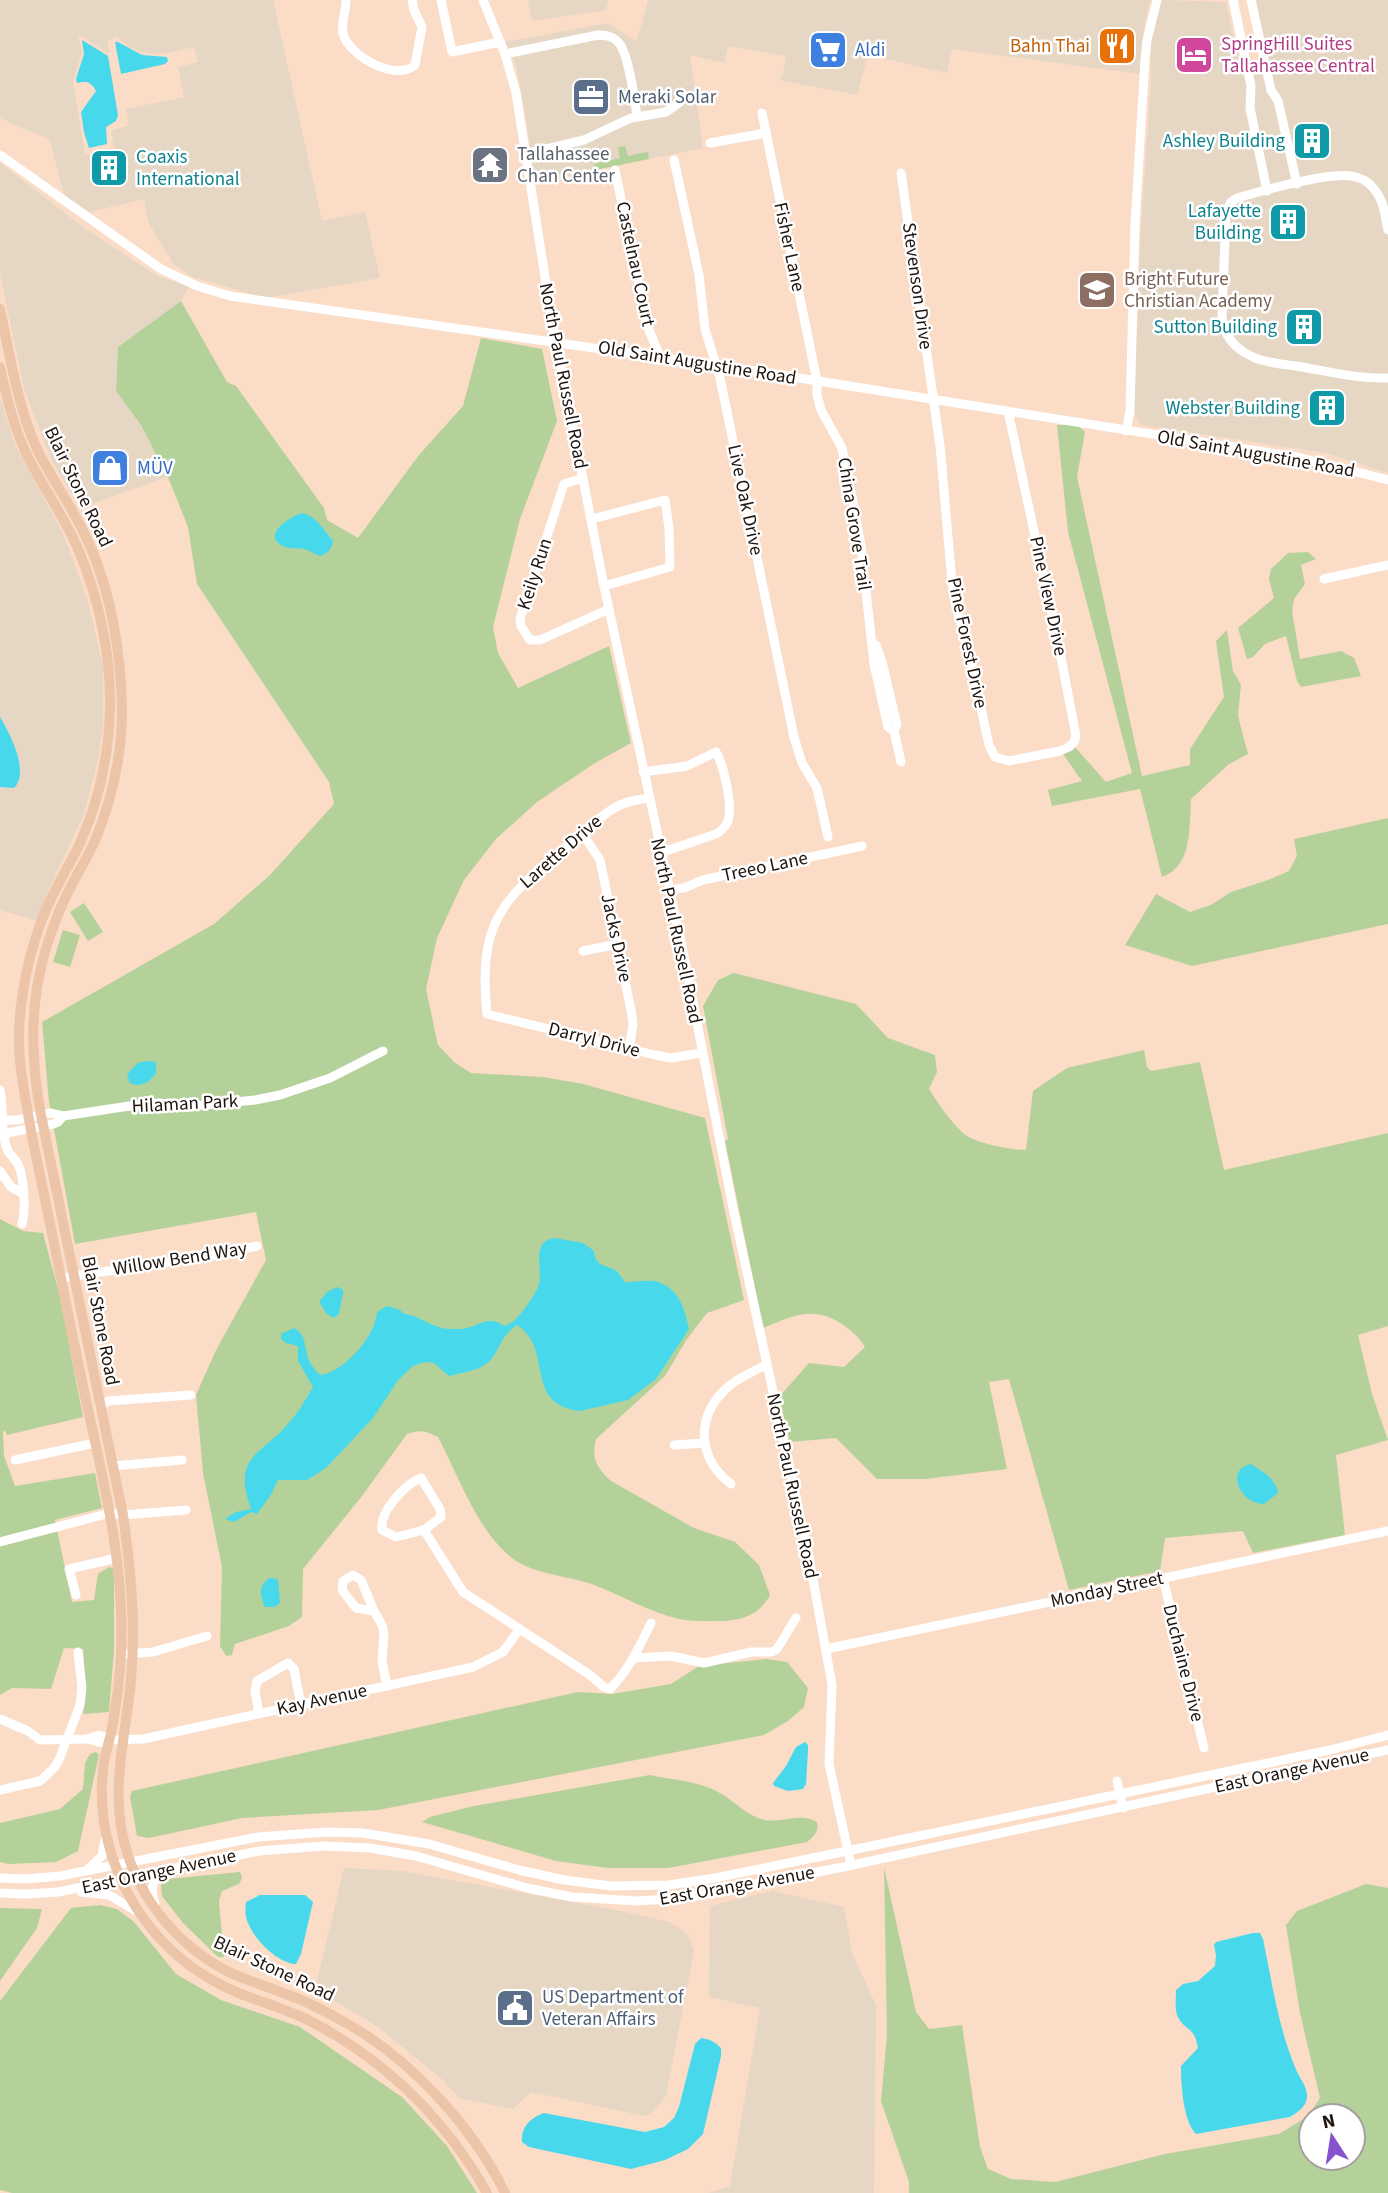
<svg xmlns="http://www.w3.org/2000/svg" width="1388" height="2193" font-family="'Source Sans 3',sans-serif">
<style>
.commercial{fill:#e5d7c4;fill-rule:evenodd}
.green{fill:#b4d19a;fill-rule:evenodd}
.water{fill:#47d9eb}
.lines{fill:none;stroke-linecap:round;stroke-linejoin:round}
.minor{stroke:#fff;stroke-width:9}
.major{stroke:#ecc4a7;stroke-width:10}
.labels{text-anchor:middle;dominant-baseline:central;stroke-width:5;stroke-linejoin:round;paint-order:stroke}
.hotel-label{font-size:19px;fill:#b23c85;stroke:#fff;text-anchor:start}
.food-label{font-size:19px;fill:#c56008;stroke:#fff;text-anchor:end}
.shop-label{font-size:19px;fill:#366cbe;stroke:#fff;text-anchor:start}
.service-label{font-size:19px;fill:#4e5e75;stroke:#fff;text-anchor:start}
.culture-label{font-size:19px;fill:#0d838f;stroke:#fff;text-anchor:end}
.worship-label{font-size:19px;fill:#5b616d;stroke:#fff;text-anchor:start}
.street-label{font-size:19px;fill:#1f140d;stroke:#fff}
.education-label{font-size:19px;fill:#785e54;stroke:#fff;text-anchor:start}
</style>
<rect width="100%" height="100%" fill="#fbdcc7"/>
<g class="commercial">
<path d="M0 0H273L322 221 365 212 380 278 265 298 190 276 173 263 148 222 144 199 85 213 65 199 50 140 0 118ZM80 35 110 55 107 41 117 37 130 47 142 52 153 54 168 53 194 47 198 62 178 67 184 97 126 109 129 125 111 131 114 149 85 155 73 81 82 52 78 36Z"/>
<path d="M528 0H608L606 10 532 21Z"/>
<path d="M648 0H1150L1144 26 1140 74 952 49 947 73 868 55 857 95 779 80 783 74 786 56 728 46 724 63 690 55 703 148 534 182 527 123 516 65 505 42 608 23 637 42Z"/>
<path d="M1160 0 1226 2 1241 71 1269 65 1256 0H1388V473L1326 453 1141 425 1134 412 1141 225 1151 82V38Z"/>
<path d="M0 163 87 230 156 275 189 287 181 301 118 347 116 391 141 425 167 477 80 508 51 459 24 388 0 274Z"/>
<path d="M0 398 15 445 59 526 69 549 89 605 103 666V724L98 760 84 814 47 893 38 921 0 910Z"/>
<path d="M344 1868 402 1871 616 1910 670 1922 688 1935 694 1951 666 2096 654 2111 645 2116 531 2092 513 2109 459 2098 444 2081 378 2027 315 1989Z"/>
<path d="M772 1891 844 1907 852 1953 876 2005 874 2193H708L730 2186 760 2008 709 1997 710 1906Z"/>
</g>
<g class="green">
<path d="M625 146 628 156 648 152 649 159 595 170 594 164 620 158 618 147Z"/>
<path d="M181 301 227 382 236 386 324 508 327 520 358 538 419 455 463 406 481 338 542 349 557 421 520 519 493 627 498 653 518 688 609 646 631 743 595 763 537 802 496 839 464 880 437 938 426 989 438 1045 454 1062 471 1073 543 1077 583 1084 705 1118 744 1300 707 1313 687 1339 665 1376 596 1439C591 1459 597 1468 611 1481L694 1528 735 1542 759 1565 770 1595C759 1615 743 1620 721 1621 708 1621 692 1622 679 1619 649 1612 623 1596 594 1585 565 1574 529 1576 505 1552 475 1524 457 1473 438 1437 426 1431 420 1429 407 1434L362 1496 303 1569 302 1617 289 1626 235 1644 232 1655 226 1656 220 1646 222 1567 203 1473 196 1395 216 1350 266 1260 256 1212 75 1244 49 1102 42 1022 214 924 269 876 334 804 329 782 197 584 188 527 170 482 141 425 116 391 118 347Z"/>
<path d="M1057 425H1077L1085 432 1077 477 1142 776 1190 765V749L1224 697 1216 641 1227 630 1233 671 1241 685 1238 716 1248 754 1229 764 1191 799C1189 827 1193 866 1162 877L1140 789 1052 806 1048 790 1082 781 1063 754 1074 746 1106 782 1132 773 1068 532Z"/>
<path d="M1308 552 1316 559 1301 565 1305 584 1294 599 1292 611 1300 659 1341 651 1354 658 1361 676 1301 687 1297 681 1286 636 1265 644 1253 657 1247 659 1238 628 1274 598 1269 579 1271 569 1288 553Z"/>
<path d="M1388 818V924L1192 966 1125 945 1156 894 1190 912 1211 905 1231 892 1268 880 1289 871 1297 856 1294 839Z"/>
<path d="M84 903 103 932 88 941 70 912Z"/>
<path d="M63 930 80 935 70 967 53 962Z"/>
<path d="M734 973 856 1004 888 1038 935 1055 937 1072 929 1089C937 1102 955 1128 967 1136 980 1144 1012 1150 1026 1150L1033 1091 1067 1068 1144 1050 1147 1067 1151 1071 1200 1062 1224 1170 1388 1133V1326L1358 1335 1372 1394 1388 1440 1336 1455 1345 1535 1253 1553 1243 1531 1165 1538 1160 1571 1069 1590 1009 1379 989 1382 1007 1469 925 1479H877L836 1438 790 1442 779 1397 809 1363 844 1367 865 1347C859 1337 852 1331 842 1324 812 1305 793 1316 763 1328L725 1141 728 1139 703 1006 718 980Z"/>
<path d="M0 1219 23 1231 43 1233 60 1297 83 1417 7 1435 5 1430 3 1432 4 1456 15 1486 95 1473 102 1508 55 1520 72 1602 94 1600 98 1574 109 1567 114 1569V1650L109 1712 83 1714 86 1690 83 1649 64 1648 51 1689 12 1688 0 1695Z"/>
<path d="M766 1659 787 1662 808 1688 804 1707 788 1721 764 1735 378 1810 242 1818 149 1838 137 1836 130 1797 132 1791 578 1692 612 1694 671 1684 699 1666Z"/>
<path d="M96 1752 99 1755 78 1851 56 1862 8 1864 0 1862V1823L60 1809 83 1789 85 1763 90 1754Z"/>
<path d="M650 1775C672 1780 699 1781 718 1792 735 1801 746 1816 765 1820 782 1823 801 1812 817 1822 819 1832 814 1836 807 1842L668 1868H608L556 1861 422 1822 430 1817 474 1806Z"/>
<path d="M884 1867 916 2012 929 2029 962 2025 980 2147 988 2169 1011 2179 1055 2182 1165 2154 1279 2134 1308 2116 1320 2098 1300 2013 1286 1925 1297 1911 1366 1884 1388 1888V2193H909V2182L881 2101 887 2035ZM1353 2116V2158H1311V2116Z"/>
<path d="M240 1872 242 1878 239 1884 222 1891 219 1901 224 1957H218L183 1923 162 1896 161 1884 168 1879Z"/>
<path d="M100 1905 117 1909 134 1922 176 1974 221 2000 300 2027 402 2097 447 2146 477 2193H12L0 2190V2001L71 1908Z"/>
<path d="M0 1908 42 1909 37 1928 0 1981Z"/>
</g>
<g class="water">
<path d="M82 40 108 56 118 115 116 121 106 127 107 144 89 148 84 132 81 112 96 91C91 81 86 81 77 83L76 79 84 54Z"/>
<path d="M115 42H118L142 55 167 57 168 61 165 64 121 74Z"/>
<path d="M302 513C316 516 324 530 333 541 332 549 328 553 320 556 314 554 311 551 305 549 298 547 290 550 283 546 261 535 291 516 302 513Z"/>
<path d="M0 717C10 734 30 772 14 788L0 787Z"/>
<path d="M146 1061 156 1062V1073C150 1082 141 1088 130 1083L127 1074 138 1063Z"/>
<path d="M555 1238 583 1243 594 1251C595 1265 603 1265 613 1269 618 1271 622 1278 625 1282 635 1282 650 1279 659 1282 680 1290 685 1310 689 1329L656 1379 628 1400 580 1411C522 1404 555 1350 517 1325 499 1336 499 1355 486 1364 477 1371 460 1373 449 1376L434 1363 425 1362 413 1366 399 1379 373 1418 326 1468 307 1480H278L271 1495 257 1514 251 1512 234 1522 225 1519 236 1512 251 1509C232 1456 260 1456 288 1424 298 1413 306 1399 313 1387L298 1361V1346L286 1343 281 1339V1334L294 1328C306 1335 304 1343 307 1354 309 1363 314 1369 320 1375 343 1373 376 1336 377 1312L387 1306 400 1310 404 1314C417 1315 424 1322 436 1326 442 1329 451 1329 458 1329 479 1329 485 1313 505 1326 508 1324 512 1323 515 1320 520 1316 538 1291 539 1284 543 1266 530 1242 555 1238Z"/>
<path d="M337 1287 343 1290V1293L339 1314 334 1318 327 1314 319 1302 327 1292Z"/>
<path d="M1251 1464C1263 1472 1276 1479 1278 1493L1264 1504C1239 1503 1225 1469 1251 1464Z"/>
<path d="M269 1578H273L278 1580 280 1603 275 1607H265C260 1595 258 1587 269 1578Z"/>
<path d="M805 1742 808 1745V1750L806 1784 803 1789 788 1791 774 1786 773 1783 786 1766 796 1747Z"/>
<path d="M260 1895H305L313 1902 301 1954 296 1964C278 1963 256 1941 249 1925 245 1918 245 1910 246 1902Z"/>
<path d="M1253 1933H1260L1263 1939C1272 1982 1278 2026 1295 2067 1298 2076 1308 2087 1307 2097 1306 2107 1298 2112 1290 2117L1196 2134C1183 2121 1181 2084 1181 2066L1198 2048C1194 2026 1187 2032 1179 2019 1174 2012 1176 1998 1176 1990L1183 1984 1198 1981 1215 1966 1216 1955 1214 1945 1216 1942Z"/>
<path d="M701 2038C710 2039 715 2042 721 2048V2056L703 2134 688 2149 665 2160 631 2169 529 2147 522 2142C521 2127 530 2118 544 2113L645 2132 664 2127 674 2118 679 2107 695 2044Z"/>
</g>
<g class="lines">
<g class="minor">
<path d="M346 0C346 11 341 22 343 33 348 56 396 82 415 65L422 27 414 10 412 0"/>
<path d="M441 0 452 52 500 42"/>
<path d="M483 0 505 54 516 93 552 321 604 586 684 956 733 1208 809 1557 832 1685 829 1764 851 1865"/>
<path d="M1233 0 1251 86 1250 108 1267 191"/>
<path d="M1251 0 1271 90 1278 101 1297 184"/>
<path d="M505 54 598 35C606 35 614 36 619 43 628 53 635 101 637 116"/>
<path d="M762 113 817 381V395L821 410 842 448 853 502 861 546 874 664 888 727 894 731"/>
<path d="M710 143 766 133"/>
<path d="M525 154 584 140 631 118 666 112 680 102"/>
<path d="M0 155 161 269 197 286 230 296 761 372 1297 457 1388 480"/>
<path d="M674 160 699 275 705 329 720 378 794 737 802 763 817 788 828 837"/>
<path d="M615 170 647 325 660 357"/>
<path d="M901 173 940 445 952 583 956 606 969 653 989 745 995 757 1009 761 1060 751 1069 747 1074 742 1076 736 1059 647 1008 411"/>
<path d="M1388 230C1385 217 1384 200 1374 189 1369 182 1360 177 1351 176 1329 172 1261 191 1237 198L1230 203 1226 215 1222 315C1223 335 1235 349 1253 357 1265 363 1282 364 1296 366 1326 371 1357 379 1388 378"/>
<path d="M1126 431 1130 411 1135 225 1145 59 1147 40 1157 0"/>
<path d="M583 478 564 484 520 619 521 626 530 640H540L609 609"/>
<path d="M592 519 665 500 669 528 670 567 604 586"/>
<path d="M1324 579 1388 565"/>
<path d="M876 645 882 662 897 725 894 731 901 762"/>
<path d="M643 772 687 766 716 752C724 766 733 806 728 821 725 827 722 831 716 834L660 853"/>
<path d="M649 798C638 800 627 801 618 806 599 816 583 833 567 846 500 901 478 923 487 1014L655 1055 671 1058 701 1053"/>
<path d="M582 833 600 860 632 1015 633 1025 629 1048"/>
<path d="M669 890 684 888 703 880 862 846"/>
<path d="M583 951 618 944"/>
<path d="M0 1090C4 1108 0 1134 8 1151 10 1155 15 1159 18 1164 24 1176 26 1211 22 1224"/>
<path d="M0 1120H17L50 1113 63 1116 136 1105 159 1103 194 1106 255 1100 280 1095 330 1078 383 1051"/>
<path d="M2 1134 53 1124 58 1122 63 1116"/>
<path d="M0 1171 11 1187 22 1193"/>
<path d="M61 1278 222 1254 257 1246"/>
<path d="M100 1407 108 1401 191 1395"/>
<path d="M674 1445 705 1443"/>
<path d="M15 1460 95 1443"/>
<path d="M113 1466 182 1460"/>
<path d="M731 1484C697 1458 695 1416 728 1387 739 1377 753 1372 766 1365"/>
<path d="M424 1530 396 1537 382 1530C379 1512 405 1484 421 1478L440 1509 441 1517 424 1530 463 1592 590 1675 604 1687 610 1689C629 1670 639 1647 651 1623"/>
<path d="M0 1542 110 1513 123 1515 186 1510"/>
<path d="M1163 1578 1204 1748"/>
<path d="M76 1595 69 1569 117 1558"/>
<path d="M374 1611 356 1608 342 1590 343 1581 353 1575 361 1580 374 1611 382 1625 384 1633 382 1661 387 1686"/>
<path d="M826 1649 1388 1531"/>
<path d="M126 1654 153 1652 207 1636"/>
<path d="M634 1658 671 1656 704 1663 751 1652H772L777 1649 796 1618"/>
<path d="M259 1714 255 1691 257 1681 288 1663 294 1669 301 1705"/>
<path d="M0 1719 28 1731 40 1740 87 1739 99 1735 106 1737 109 1740"/>
<path d="M87 1739 103 1743 109 1740 143 1739 473 1667 503 1652 519 1630"/>
<path d="M1117 1781 1123 1808"/>
<path d="M0 1790 40 1781 54 1768 59 1760 80 1705 82 1688 78 1652"/>
<path d="M89 1868 102 1856 105 1840"/>
<path d="M0 1878 26 1879 60 1876 258 1837 327 1832 363 1833 429 1844 519 1870 564 1880 611 1886 669 1885 715 1878 847 1851 1330 1750 1388 1735"/>
<path d="M81 1892 109 1895 136 1911"/>
<path d="M0 1893 25 1894 58 1892 259 1851 324 1846 370 1848 416 1856 527 1888 572 1897 637 1901 684 1898 843 1867 1388 1750"/>
<path d="M155 1904C150 1889 151 1880 165 1872"/>
</g>
<g class="major">
<path d="M0 309C10 355 17 404 36 447 50 476 69 502 83 531 111 586 122 655 122 717 121 758 111 802 95 841 83 866 67 890 57 917 30 984 28 1044 41 1115L123 1515C131 1570 136 1624 131 1679 126 1738 108 1793 127 1852 142 1902 180 1947 227 1971 247 1981 270 1987 291 1996 311 2003 330 2014 348 2024 411 2060 473 2127 505 2193"/>
<path d="M0 367C6 396 13 425 26 453 42 487 65 517 79 551 99 599 111 655 110 707 109 753 100 798 81 841 70 865 55 887 45 912 30 949 21 991 19 1031 18 1068 27 1106 33 1142 52 1229 68 1318 87 1405 105 1488 125 1568 121 1653 120 1680 116 1707 111 1733 108 1746 104 1757 103 1770 97 1824 114 1880 147 1923 171 1955 204 1979 241 1994 264 2003 288 2010 310 2021 386 2060 446 2120 487 2193"/>
</g>
</g>
<defs>
<symbol id="restaurant-square" viewBox="-11 -11 22 22"><rect x="-9" y="-9" width="18" height="18" rx="4" fill="#e8710a" stroke="#fff"/><path d="M-5-6h1v4h1v-4h1v4h1v-4h1v5L-1.5 .5V6h-2V.5L-5-1ZM5-6V6H3V1.5H1.5Q1.5-4 5-6Z" fill="#fff"/></symbol>
<symbol id="supermarket-square" viewBox="-11 -11 22 22"><rect x="-9" y="-9" width="18" height="18" rx="4" fill="#3f7fe0" stroke="#fff"/><path d="M-6-5.5h2.5l.6 2H6L4.5 2H-2.5L-4.4-4H-6ZM-1.5 3.2a1.3 1.3 0 1 0 .1 0ZM3 3.2a1.3 1.3 0 1 0 .1 0Z" fill="#fff"/></symbol>
<symbol id="hotel-square" viewBox="-11 -11 22 22"><rect x="-9" y="-9" width="18" height="18" rx="4" fill="#d1479c" stroke="#fff"/><path d="M-6-4.5h1.5V1H6V5H4.5V3h-9V5H-6ZM-4 0a1.8 1.8 0 1 1 3.6 0ZM.5 0V-2.5h3Q6-2.5 6 0Z" fill="#fff"/></symbol>
<symbol id="office-square" viewBox="-11 -11 22 22"><rect x="-9" y="-9" width="18" height="18" rx="4" fill="#5c6f8a" stroke="#fff"/><path d="M-6-3h4V-5.5h4V-3h4V5H-6ZM-1-4.5V-3h2v-1.5ZM-6 0V1H6V0Z" fill="#fff"/></symbol>
<symbol id="building-square" viewBox="-11 -11 22 22"><rect x="-9" y="-9" width="18" height="18" rx="4" fill="#0f9aa8" stroke="#fff"/><path d="M-4-6H4V6H1V3H-1V6H-4ZM-2.5-4.3h1.7v1.8h-1.7ZM.8-4.3h1.7v1.8H.8ZM-2.5-1h1.7V.8h-1.7ZM.8-1h1.7V.8H.8Z" fill="#fff"/></symbol>
<symbol id="temple-square" viewBox="-11 -11 22 22"><rect x="-9" y="-9" width="18" height="18" rx="4" fill="#6b7280" stroke="#fff"/><path d="M0-6L5-2H3V0L6.5 2.5H4V6H1.5V3h-3V6H-4V2.5H-6.5L-3 0V-2H-5Z" fill="#fff"/></symbol>
<symbol id="school-square" viewBox="-11 -11 22 22"><rect x="-9" y="-9" width="18" height="18" rx="4" fill="#8d6e63" stroke="#fff"/><path d="M0-5L7-2L0 1L-7-2ZM-4 1L0 2.5L4 1V4Q0 6-4 4Z" fill="#fff"/></symbol>
<symbol id="shop-square" viewBox="-11 -11 22 22"><rect x="-9" y="-9" width="18" height="18" rx="4" fill="#3f7fe0" stroke="#fff"/><path d="M-5-2.5h2.3a2.7 3.5 0 0 1 5.4 0H5L5.5 6h-11ZM-1.5-2.5h3a1.5 2.3 0 0 0-3 0Z" fill="#fff"/></symbol>
<symbol id="civic-square" viewBox="-11 -11 22 22"><rect x="-9" y="-9" width="18" height="18" rx="4" fill="#5c6f8a" stroke="#fff"/><path d="M-.6-6.5H3V-4.5H.6V-3L4-1V1h2V6H-6V1h2V-1L-.6-3ZM-1.2 2.5V6h2.4V2.5Z" fill="#fff"/></symbol>
</defs>
<g fill-rule="evenodd">
<use href="#restaurant-square" x="1095" y="24" width="44" height="44"/>
<use href="#supermarket-square" x="806" y="28" width="44" height="44"/>
<use href="#hotel-square" x="1172" y="33" width="44" height="44"/>
<use href="#office-square" x="569" y="75" width="44" height="44"/>
<use href="#building-square" x="1290" y="119" width="44" height="44"/>
<use href="#temple-square" x="468" y="143" width="44" height="44"/>
<use href="#building-square" x="87" y="146" width="44" height="44"/>
<use href="#building-square" x="1266" y="200" width="44" height="44"/>
<use href="#school-square" x="1075" y="268" width="44" height="44"/>
<use href="#building-square" x="1282" y="305" width="44" height="44"/>
<use href="#building-square" x="1305" y="386" width="44" height="44"/>
<use href="#shop-square" x="88" y="446" width="44" height="44"/>
<use href="#civic-square" x="493" y="1986" width="44" height="44"/>
</g>
<g class="labels">
<g class="hotel-label">
<text x="1221" y="44">SpringHill Suites<tspan x="1221" dy="22">Tallahassee Central</tspan></text>
</g>
<g class="food-label">
<text x="1090" y="46">Bahn Thai</text>
</g>
<g class="shop-label">
<text x="855" y="50">Aldi</text>
<text x="137" y="468">MÜV</text>
</g>
<g class="service-label">
<text x="618" y="97">Meraki Solar</text>
<text x="542" y="1997">US Department of<tspan x="542" dy="22">Veteran Affairs</tspan></text>
</g>
<g class="culture-label">
<text x="1285" y="141">Ashley Building</text>
<text x="136" y="157" text-anchor="start">Coaxis<tspan x="136" dy="22">International</tspan></text>
<text x="1261" y="211">Lafayette<tspan x="1261" dy="22">Building</tspan></text>
<text x="1277" y="327">Sutton Building</text>
<text x="1300" y="408">Webster Building</text>
</g>
<g class="worship-label">
<text x="517" y="154">Tallahassee<tspan x="517" dy="22">Chan Center</tspan></text>
</g>
<g class="street-label">
<text transform="translate(789 247) rotate(78)">Fisher Lane</text>
<text transform="translate(635 264) rotate(78)">Castelnau Court</text>
<text transform="translate(917 286) rotate(82)">Stevenson Drive</text>
<text transform="translate(697 363) rotate(9)">Old Saint Augustine Road</text>
<text transform="translate(563 376) rotate(79)">North Paul Russell Road</text>
<text transform="translate(1256 454) rotate(10)">Old Saint Augustine Road</text>
<text transform="translate(78 487) rotate(64)">Blair Stone Road</text>
<text transform="translate(745 500) rotate(78)">Live Oak Drive</text>
<text transform="translate(854 524) rotate(81)">China Grove Trail</text>
<text transform="translate(535 574) rotate(-72)">Keily Run</text>
<text transform="translate(1048 596) rotate(78)">Pine View Drive</text>
<text transform="translate(967 643) rotate(78)">Pine Forest Drive</text>
<text transform="translate(561 852) rotate(-41)">Larette Drive</text>
<text transform="translate(765 867) rotate(-12)">Treeo Lane</text>
<text transform="translate(676 931) rotate(78)">North Paul Russell Road</text>
<text transform="translate(616 938) rotate(78)">Jacks Drive</text>
<text transform="translate(594 1040) rotate(14)">Darryl Drive</text>
<text transform="translate(185 1104) rotate(-3)">Hilaman Park</text>
<text transform="translate(180 1259) rotate(-9)">Willow Bend Way</text>
<text transform="translate(100 1321) rotate(79)">Blair Stone Road</text>
<text transform="translate(792 1486) rotate(78)">North Paul Russell Road</text>
<text transform="translate(1107 1590) rotate(-12)">Monday Street</text>
<text transform="translate(1183 1663) rotate(76)">Duchaine Drive</text>
<text transform="translate(322 1700) rotate(-12)">Kay Avenue</text>
<text transform="translate(1292 1771) rotate(-12)">East Orange Avenue</text>
<text transform="translate(159 1872) rotate(-12)">East Orange Avenue</text>
<text transform="translate(737 1886) rotate(-10)">East Orange Avenue</text>
<text transform="translate(274 1969) rotate(25)">Blair Stone Road</text>
</g>
<g class="education-label">
<text x="1124" y="279">Bright Future<tspan x="1124" dy="22">Christian Academy</tspan></text>
</g>
</g>
<g transform="translate(1332 2137) rotate(348)"><circle r="33" fill="#ffffff" stroke="#a5a19e" stroke-width="2"/>
<path d="M0-5L12 26L0 18L-12 26Z" fill="#8554cc"/>
<text y="-10" font-size="19" font-weight="bold" text-anchor="middle" fill="#1f140d">N</text>
</g>
</svg>
